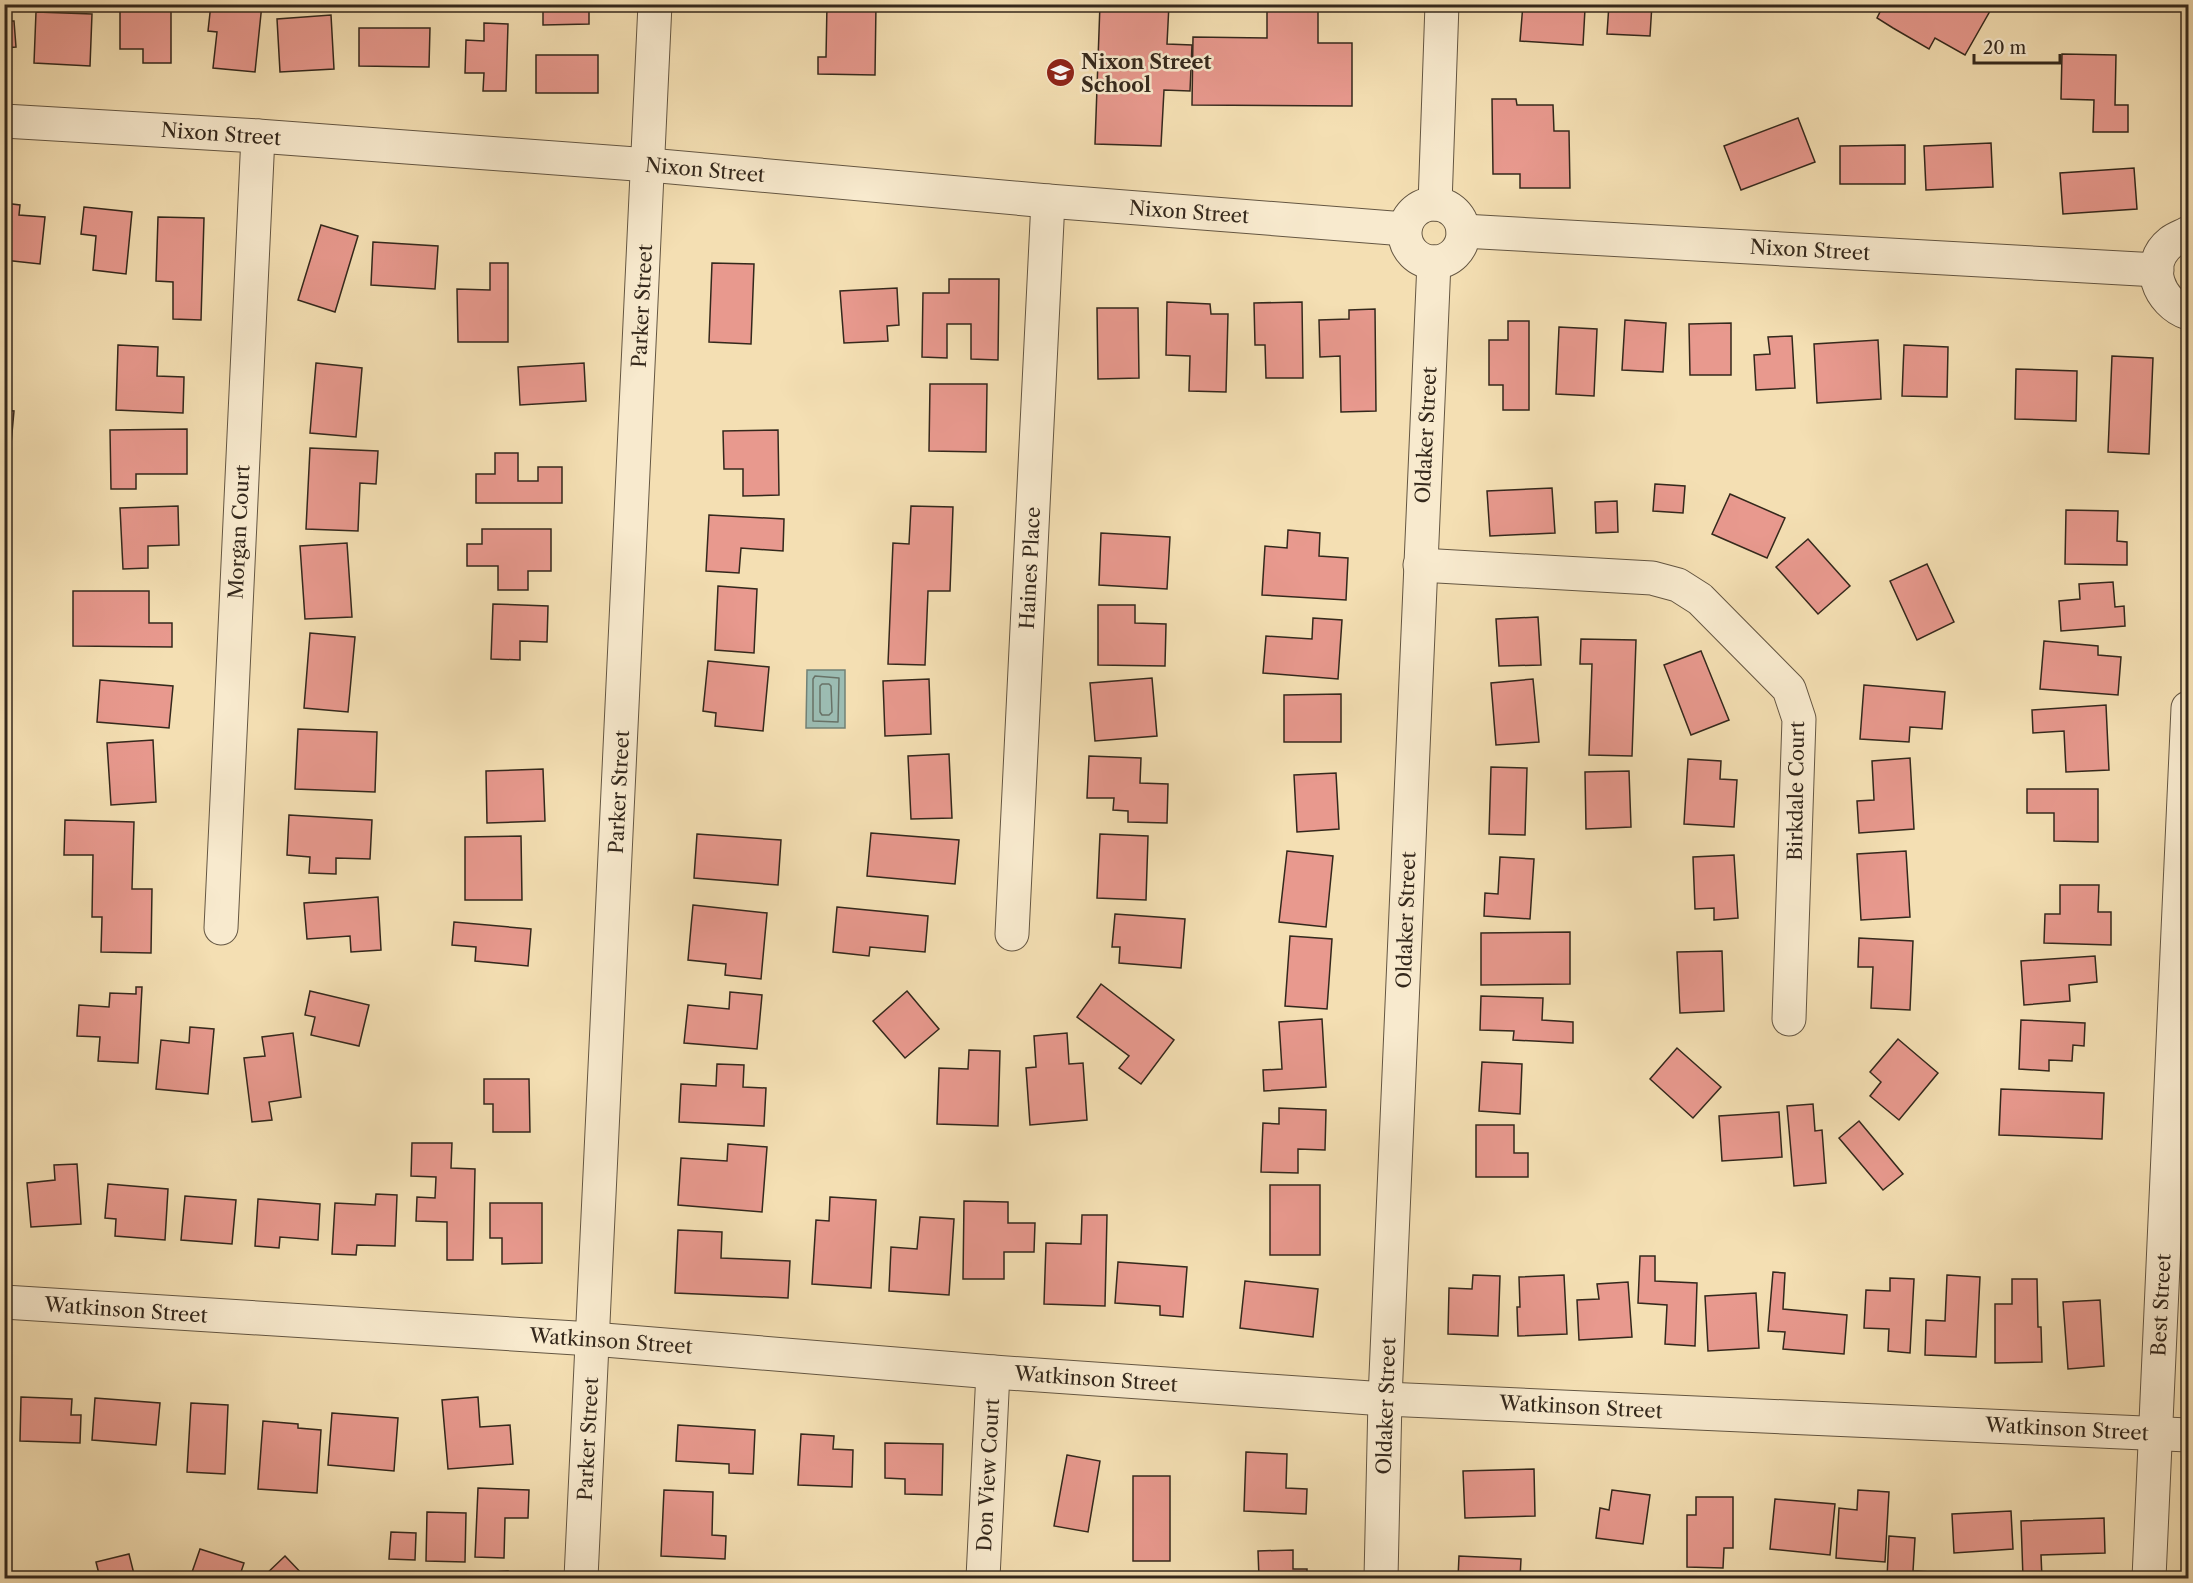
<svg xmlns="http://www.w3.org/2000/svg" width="2193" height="1583" font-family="'Libre Caslon Text',serif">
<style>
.water{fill:#9cbcb2;stroke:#728176;stroke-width:1.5}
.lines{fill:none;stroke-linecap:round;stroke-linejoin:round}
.shore{stroke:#687267;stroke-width:1.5}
.building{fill:#e8998e;stroke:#34281c;stroke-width:1.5}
.minor-casing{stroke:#645642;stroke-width:35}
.tertiary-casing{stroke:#645642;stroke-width:35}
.minor{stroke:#f8eace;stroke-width:33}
.tertiary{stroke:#f8eace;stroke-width:33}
.labels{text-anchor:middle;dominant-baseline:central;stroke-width:5;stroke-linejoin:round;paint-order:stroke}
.poi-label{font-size:20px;font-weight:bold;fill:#34281c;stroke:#f8eace;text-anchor:start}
.street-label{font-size:20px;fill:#34281c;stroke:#f8eace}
</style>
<rect width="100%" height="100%" fill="#f4dfb3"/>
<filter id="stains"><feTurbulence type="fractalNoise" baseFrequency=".00333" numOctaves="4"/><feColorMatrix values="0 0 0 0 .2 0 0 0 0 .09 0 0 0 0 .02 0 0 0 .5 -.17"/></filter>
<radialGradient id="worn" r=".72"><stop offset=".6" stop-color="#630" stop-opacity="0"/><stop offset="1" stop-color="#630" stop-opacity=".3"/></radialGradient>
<path class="water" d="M807 670H845V728H806Z"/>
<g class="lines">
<g class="shore">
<path d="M815 676 839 678 838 722 813 721V679Z"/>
<path d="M822 684H829L831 686 832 712 829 715H822L820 712V686Z"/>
</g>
</g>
<g class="building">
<path d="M120 4H171V63H143V49H120Z"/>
<path d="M211 4H262L255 72 213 68 217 32 208 31Z"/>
<path d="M543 4H589V24L543 25Z"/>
<path d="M827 4H876L875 75 818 74V57H826Z"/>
<path d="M1100 4H1169L1167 44 1192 45 1190 91 1164 90 1161 146 1095 144Z"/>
<path d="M1267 4H1318V43H1352V106L1192 105 1193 37 1267 38Z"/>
<path d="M1523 4H1568L1567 8 1585 9 1583 45 1520 41Z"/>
<path d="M1609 4H1652L1650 36 1607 34Z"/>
<path d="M1884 4H1994L1965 55 1935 38 1929 49 1893 28 1877 18Z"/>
<path d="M36 12 92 14 90 66 34 63Z"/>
<path d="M331 15 334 69 280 72 277 19Z"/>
<path d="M4 21H14L16 47 4 48Z"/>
<path d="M484 23 508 24 506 91H483L484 73H465L466 40 484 41Z"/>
<path d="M359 28H430L429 67 359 66Z"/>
<path d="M2062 54 2116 55 2115 105H2128V132H2093L2094 100 2061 99Z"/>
<rect x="536" y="55" width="62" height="38"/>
<path d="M1492 99H1516L1517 105H1553L1554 131H1569L1570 188H1520V174H1493Z"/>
<path d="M1798 118 1815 162 1741 190 1724 146Z"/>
<path d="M1991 143 1993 187 1926 190 1924 146Z"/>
<path d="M1905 145V184H1840V146Z"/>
<path d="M2134 168 2137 209 2063 214 2060 173Z"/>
<path d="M4 203 20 205 19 215 45 217 40 264 4 260Z"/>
<path d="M84 207 132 212 126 274 93 270 96 236 81 234Z"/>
<path d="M158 217 204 218 201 320 173 319V282L156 281Z"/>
<path d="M321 225 358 236 335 312 298 300Z"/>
<path d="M373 242 438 246 435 289 371 285Z"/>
<path d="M490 263H508V342H458L457 289 490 290Z"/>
<path d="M712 263 754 264 751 344 709 342Z"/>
<path d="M949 279H999L998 360 971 359V324H947V358L922 357 923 293H949Z"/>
<path d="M897 288 899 325 887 326 888 341 844 343 840 291Z"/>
<path d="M1167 302 1210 304 1211 314H1228L1226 392 1189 391 1190 356 1166 355Z"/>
<path d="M1302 302 1303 378H1266L1265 345H1255L1254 303Z"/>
<path d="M1097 308H1138L1139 378 1098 379Z"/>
<path d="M1375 309 1376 411 1341 412 1340 356 1320 357 1319 320 1349 319V310Z"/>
<path d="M1625 320 1666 323 1663 372 1622 370Z"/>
<path d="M1508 321H1529V410H1503V385H1489V340H1508Z"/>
<path d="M1731 323V375H1690L1689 324Z"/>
<path d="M1559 327 1597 329 1594 396 1556 394Z"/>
<path d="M1792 336 1795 388 1756 390 1754 355 1770 354 1768 337Z"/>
<path d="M1878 340 1881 399 1817 403 1814 344Z"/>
<path d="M118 345 158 347 157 376 184 377 183 413 116 410Z"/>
<path d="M1904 345 1948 347 1947 397 1902 396Z"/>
<path d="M2112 356 2153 358 2149 454 2108 452Z"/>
<path d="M316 363 362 368 356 437 310 433Z"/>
<path d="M584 363 586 401 520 405 518 367Z"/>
<path d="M2016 369 2077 371 2076 421 2015 419Z"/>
<path d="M930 384H987L986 452 929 451Z"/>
<path d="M4 410 14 411 10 455H4Z"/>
<path d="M187 429V474H136V489H111L110 430Z"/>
<path d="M778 430 779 495 743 496V469H724L723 431Z"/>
<path d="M310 448 378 451 376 484 360 483 358 531 306 529Z"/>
<path d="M495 453H518V481H538V467H562V503H476V474H495Z"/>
<path d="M1655 484 1685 486 1683 513 1653 511Z"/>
<path d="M1552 488 1555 533 1490 536 1487 491Z"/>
<path d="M1730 494 1785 518 1767 558 1712 534Z"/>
<path d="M1617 501 1618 532 1596 533 1595 502Z"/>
<path d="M178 506 179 545 148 546V568L123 569 120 508Z"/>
<path d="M911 506 953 507 950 591H928L925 665 888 664 893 543 909 544Z"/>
<path d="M2066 510 2118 511 2117 541 2127 542V565L2065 564Z"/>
<path d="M709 515 784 519 783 551 741 548 739 573 706 571Z"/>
<path d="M482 529H551V571H528V590H498V566H467V544H482Z"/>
<path d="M1288 530 1320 533 1319 556 1348 558 1346 600 1262 595 1265 546 1287 548Z"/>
<path d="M1101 533 1170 537 1167 589 1099 585Z"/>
<path d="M1808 539 1850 586 1818 614 1776 567Z"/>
<path d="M347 543 352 617 305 619 300 546Z"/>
<path d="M1927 564 1954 622 1917 640 1890 581Z"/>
<path d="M2113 582 2115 607 2124 606 2125 626 2061 631 2059 601 2080 599 2079 584Z"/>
<path d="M718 586 757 589 754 653 715 650Z"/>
<path d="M73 591H149V623H172V647L73 646Z"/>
<path d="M493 604 548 606 547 642 520 641V660L491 659Z"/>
<path d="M1098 605H1135V623L1166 624 1165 666 1098 665Z"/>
<path d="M1538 617 1541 665 1499 666 1496 619Z"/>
<path d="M1313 618 1342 620 1338 679 1263 673 1266 636 1312 639Z"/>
<path d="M310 633 355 637 348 712 304 708Z"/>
<path d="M1581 639 1636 640 1632 756 1589 755 1592 664H1580Z"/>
<path d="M2044 641 2098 646V655L2121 657 2118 695 2040 689Z"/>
<path d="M1701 651 1729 720 1691 735 1664 665Z"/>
<path d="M708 661 769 667 763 731 715 726 716 713 703 711Z"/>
<path d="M1152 678 1157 736 1095 741 1090 683Z"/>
<path d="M929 679 931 734 885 736 883 681Z"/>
<path d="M1533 679 1539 742 1496 745 1491 683Z"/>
<path d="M100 680 173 686 169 728 97 722Z"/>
<path d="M1864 685 1945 692 1942 729 1910 727 1909 742 1860 739Z"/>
<path d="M1341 694V742H1284V695Z"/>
<path d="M2106 705 2109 770 2066 772 2064 731 2033 733 2032 710Z"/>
<path d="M298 729 377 732 375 792 295 789Z"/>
<path d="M153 740 156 802 111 805 107 743Z"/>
<path d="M949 754 952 818 911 819 908 756Z"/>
<path d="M1089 756 1141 758 1140 783 1168 784 1167 823 1128 822V811L1113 810 1114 798H1087Z"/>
<path d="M1910 758 1914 829 1859 833 1857 801 1874 800 1872 761Z"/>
<path d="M1688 759 1721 761 1720 779 1737 780 1734 827 1684 824Z"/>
<path d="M1491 767 1527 768 1525 835 1489 834Z"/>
<path d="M543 769 545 821 487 823 486 771Z"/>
<path d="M1629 771 1631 827 1586 829 1585 772Z"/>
<path d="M1336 773 1339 829 1297 832 1294 775Z"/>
<path d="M2027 789H2098V842L2054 841V813H2027Z"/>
<path d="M289 815 372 820 370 859 336 858V874L309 873 310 857 287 855Z"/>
<path d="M65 820 134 822 132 889H152L151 953 101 952 102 917H92L93 855H64Z"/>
<path d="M871 833 959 840 955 884 867 876Z"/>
<path d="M697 834 781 840 778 885 694 878Z"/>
<path d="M1100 834 1148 836 1146 900 1097 898Z"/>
<path d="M521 836 522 900H465V837Z"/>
<path d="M1287 851 1333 856 1326 927 1279 922Z"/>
<path d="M1906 851 1910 917 1861 920 1857 854Z"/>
<path d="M1734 855 1738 918 1714 920V908L1695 909 1693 857Z"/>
<path d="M1500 857 1534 859 1530 919 1484 916 1485 893 1498 894Z"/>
<path d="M2060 885H2099L2098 912H2111V945L2044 943 2045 914H2060Z"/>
<path d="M378 897 381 950 351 952 350 936 307 939 304 903Z"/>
<path d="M693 905 767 913 761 979 725 975 726 964 688 960Z"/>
<path d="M837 907 928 916 925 952 870 947 869 956 833 952Z"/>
<path d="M1115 914 1185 919 1181 968 1119 963 1120 947H1112Z"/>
<path d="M454 922 531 929 528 966 475 961 476 947 452 945Z"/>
<path d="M1570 932V984L1481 985V933Z"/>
<path d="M1290 936 1332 939 1327 1009 1285 1006Z"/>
<path d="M1859 938 1913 941 1910 1010 1871 1008 1873 967H1858Z"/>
<path d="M1722 951 1724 1011 1680 1013 1677 952Z"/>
<path d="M2095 956 2097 982 2069 985 2070 1001 2024 1005 2021 961Z"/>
<path d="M1101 984 1174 1040 1141 1084 1119 1068 1129 1056 1077 1017Z"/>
<path d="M136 987H142L138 1063 98 1061 100 1037 77 1036 79 1005 109 1007 110 993 136 994Z"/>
<path d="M310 991 369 1005 359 1046 311 1035 315 1017 305 1015Z"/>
<path d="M907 991 939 1029 905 1058 873 1021Z"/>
<path d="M730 992 762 995 757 1049 684 1043 688 1005 729 1009Z"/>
<path d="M1481 996 1543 998 1542 1020 1573 1022V1043L1513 1040 1514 1031 1480 1030Z"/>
<path d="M1322 1019 1326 1087 1264 1091 1263 1070 1282 1069 1279 1022Z"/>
<path d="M2021 1020 2085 1023 2084 1046 2073 1045 2072 1061 2049 1060V1071L2019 1069Z"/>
<path d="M190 1027 214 1029 208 1094 156 1089 161 1040 189 1043Z"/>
<path d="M293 1033 301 1097 269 1102 272 1120 252 1122 244 1058 265 1056 262 1037Z"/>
<path d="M1067 1033 1069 1064 1083 1063 1087 1120 1030 1125 1026 1068 1036 1067 1034 1036Z"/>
<path d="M1898 1039 1938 1073 1899 1120 1870 1096 1881 1082 1870 1072Z"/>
<path d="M1677 1048 1721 1087 1693 1118 1650 1079Z"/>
<path d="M969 1050 1000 1051 998 1126 937 1124 939 1068 968 1069Z"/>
<path d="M1482 1062 1522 1064 1520 1114 1479 1111Z"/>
<path d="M717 1064 744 1065 743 1087 766 1088 764 1126 679 1122 681 1084 716 1086Z"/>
<path d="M484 1079H529L530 1132H493V1104H484Z"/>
<path d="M2001 1089 2104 1093 2102 1139 1999 1135Z"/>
<path d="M1813 1104 1815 1131 1822 1130 1826 1183 1794 1186 1787 1106Z"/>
<path d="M1279 1108 1326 1110 1325 1150 1298 1149V1173L1261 1172 1263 1123 1279 1124Z"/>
<path d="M1779 1112 1782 1157 1722 1161 1719 1116Z"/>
<path d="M1859 1121 1903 1174 1883 1190 1839 1138Z"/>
<path d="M1476 1125H1514V1153H1528V1177H1476Z"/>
<path d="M412 1143H452L451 1168 475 1169 473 1260H447V1222L416 1221 417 1197 435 1198 436 1177 411 1176Z"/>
<path d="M728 1144 767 1147 762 1212 678 1205 681 1158 727 1161Z"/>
<path d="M77 1164 81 1224 31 1227 27 1183 55 1180 54 1165Z"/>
<path d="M108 1184 168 1189 165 1240 115 1236 116 1219 105 1218Z"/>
<rect x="1270" y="1185" width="50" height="70"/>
<path d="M376 1194 397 1195 395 1246 357 1245 356 1255 332 1254 335 1203 375 1205Z"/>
<path d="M185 1196 236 1200 232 1244 181 1240Z"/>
<path d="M830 1197 876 1200 871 1288 812 1284 816 1220 829 1221Z"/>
<path d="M258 1199 320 1204 318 1240 280 1237 279 1248 255 1246Z"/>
<path d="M964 1201 1008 1202V1223H1035L1034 1252H1004V1279H963Z"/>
<path d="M490 1203H542V1263L502 1264V1238H490Z"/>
<path d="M1082 1215H1107L1105 1306 1044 1304 1046 1243 1081 1244Z"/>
<path d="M920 1217 954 1219 949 1295 889 1291 891 1247 917 1249Z"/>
<path d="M678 1230 722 1232 721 1258 790 1261 788 1298 675 1293Z"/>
<path d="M1640 1256H1655V1281L1697 1283 1695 1346 1665 1344 1667 1305 1638 1303Z"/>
<path d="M1118 1262 1187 1267 1183 1317 1160 1315V1306L1115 1303Z"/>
<path d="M1773 1272 1785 1273 1783 1309 1847 1315 1844 1354 1783 1349 1785 1332 1768 1331Z"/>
<path d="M1473 1275 1500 1276 1498 1336 1448 1334 1449 1288 1472 1289Z"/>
<path d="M1564 1275 1567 1334 1518 1336 1517 1307H1520L1519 1277Z"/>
<path d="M1947 1275 1980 1277 1976 1357 1925 1355 1926 1320 1945 1321Z"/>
<path d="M1890 1278 1914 1279 1910 1353 1888 1351 1889 1329 1864 1328 1866 1290 1890 1291Z"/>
<path d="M2012 1279H2037L2038 1327H2041L2042 1362 1995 1363V1304H2012Z"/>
<path d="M1245 1281 1318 1289 1313 1337 1240 1328Z"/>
<path d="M1628 1282 1632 1337 1579 1340 1577 1300 1599 1299 1597 1284Z"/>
<path d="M1756 1293 1759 1348 1708 1351 1705 1296Z"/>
<path d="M2100 1300 2104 1366 2068 1369 2063 1302Z"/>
<path d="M21 1397 72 1399 71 1415H81L80 1443 20 1441Z"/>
<path d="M478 1397 480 1427 510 1425 513 1464 448 1469 442 1400Z"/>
<path d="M95 1398 160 1403 156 1445 92 1440Z"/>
<path d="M191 1403 228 1405 225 1474 187 1472Z"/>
<path d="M332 1413 398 1418 394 1471 328 1465Z"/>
<path d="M263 1421 298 1424V1428L321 1430 317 1493 258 1489Z"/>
<path d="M678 1425 755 1430 753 1474 729 1473V1464L676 1461Z"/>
<path d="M801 1434 834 1436 833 1449 853 1450 852 1487 798 1485Z"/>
<path d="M885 1443 943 1444 942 1495 905 1494V1479L885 1478Z"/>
<path d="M1246 1452 1287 1454 1286 1488 1307 1489 1306 1514 1244 1511Z"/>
<path d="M1067 1455 1100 1461 1088 1532 1054 1526Z"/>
<path d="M1534 1469 1535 1516 1465 1518 1463 1471Z"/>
<rect x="1133" y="1476" width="37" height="85"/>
<path d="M478 1488 529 1490 528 1518H505L504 1558 475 1557Z"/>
<path d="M664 1490 713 1492 712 1535 726 1536 725 1559 661 1556Z"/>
<path d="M1612 1490 1650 1495 1643 1544 1596 1538 1600 1508 1609 1510Z"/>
<path d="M1858 1490 1889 1492 1885 1562 1836 1558 1839 1508 1857 1510Z"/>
<path d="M1696 1497H1733V1548H1724L1723 1568 1687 1567V1515H1696Z"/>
<path d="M1775 1499 1835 1504 1830 1555 1770 1549Z"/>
<path d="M2011 1511 2013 1549 1954 1553 1952 1514Z"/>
<path d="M427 1512 466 1513 465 1562 426 1561Z"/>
<path d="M2104 1518 2105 1553 2041 1555 2042 1578H2023L2021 1521Z"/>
<path d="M391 1532 416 1533 415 1560 389 1559Z"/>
<path d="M1889 1536 1915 1538 1913 1571 1952 1573V1578H1887Z"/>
<path d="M200 1549 244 1563 239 1578H190Z"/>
<path d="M1293 1550V1569H1307V1578H1259L1258 1551Z"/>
<path d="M129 1554 135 1578H100L96 1562Z"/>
<path d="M285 1556 306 1578H262Z"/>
<path d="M1459 1556 1521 1559 1520 1578H1458Z"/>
<path d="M508 1571V1578H414V1577Z"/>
<rect x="870" y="1574" width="34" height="4"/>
</g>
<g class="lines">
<defs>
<g id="minor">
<path d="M1420 565 1652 578 1678 585 1700 599 1789 689 1799 719 1789 1019"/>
<path d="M221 928 258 136"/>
<path d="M1012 934 1048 201"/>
<path d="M4 1302 592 1339 993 1372 1385 1399 2188 1435"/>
<path d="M581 1578 655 4"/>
<path d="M983 1578 993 1372"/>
<path d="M1381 1578 1385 1399 1434 262"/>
<path d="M2149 1578 2188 708"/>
</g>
<g id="tertiary">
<path d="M4 121 258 136 649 165 1048 201 1405 229"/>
<path d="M1435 204 1442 4"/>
<circle cx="1434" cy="233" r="29"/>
<path d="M1463 231 2157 270"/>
<path d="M2188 233C2183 236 2176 238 2171 242 2143 264 2159 303 2188 313"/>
</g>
</defs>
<use href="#minor" class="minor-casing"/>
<use href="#tertiary" class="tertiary-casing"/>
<use href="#minor" class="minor"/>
<use href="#tertiary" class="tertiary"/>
</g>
<defs>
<symbol id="school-disc" viewBox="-11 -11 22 22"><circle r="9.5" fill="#8f2418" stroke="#f8eace"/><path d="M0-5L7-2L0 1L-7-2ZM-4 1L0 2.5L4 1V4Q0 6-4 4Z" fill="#fff"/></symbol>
</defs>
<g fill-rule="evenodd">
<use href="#school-disc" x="1044" y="56" width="33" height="33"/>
</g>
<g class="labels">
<g class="poi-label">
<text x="1081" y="62">Nixon Street<tspan x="1081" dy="23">School</tspan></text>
</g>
<g class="street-label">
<text transform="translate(221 134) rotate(4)">Nixon Street</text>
<text transform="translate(705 170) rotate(5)">Nixon Street</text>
<text transform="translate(1189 212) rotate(4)">Nixon Street</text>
<text transform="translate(1810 250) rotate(3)">Nixon Street</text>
<text transform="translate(642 306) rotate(-87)">Parker Street</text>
<text transform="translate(1426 435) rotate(-87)">Oldaker Street</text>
<text transform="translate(239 532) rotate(-87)">Morgan Court</text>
<text transform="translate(1030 568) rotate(-87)">Haines Place</text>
<text transform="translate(1796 791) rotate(-89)">Birkdale Court</text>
<text transform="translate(619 792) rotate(-87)">Parker Street</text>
<text transform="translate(1406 920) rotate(-88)">Oldaker Street</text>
<text transform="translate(2161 1305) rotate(-87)">Best Street</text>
<text transform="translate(126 1310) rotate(4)">Watkinson Street</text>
<text transform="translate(611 1341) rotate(4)">Watkinson Street</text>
<text transform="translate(1096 1379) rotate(4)">Watkinson Street</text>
<text transform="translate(1386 1406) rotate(-88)">Oldaker Street</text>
<text transform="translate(1581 1407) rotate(3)">Watkinson Street</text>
<text transform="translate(2067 1429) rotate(3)">Watkinson Street</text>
<text transform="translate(588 1439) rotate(-87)">Parker Street</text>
<text transform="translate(988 1475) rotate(-87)">Don View Court</text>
</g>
</g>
<rect width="2193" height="1583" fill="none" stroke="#f4dfb3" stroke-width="24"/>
<rect x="6" y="6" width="2181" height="1571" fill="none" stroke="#34281c" stroke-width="3"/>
<rect x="12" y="12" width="2169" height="1559" fill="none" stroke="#34281c" stroke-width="1.5"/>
<path d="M1974 54v9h86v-9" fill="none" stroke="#34281c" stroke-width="3"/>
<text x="1983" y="54" font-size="18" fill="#34281c" stroke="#f8eace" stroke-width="4.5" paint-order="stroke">20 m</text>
<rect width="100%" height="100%" filter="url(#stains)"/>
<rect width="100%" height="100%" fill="url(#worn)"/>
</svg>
